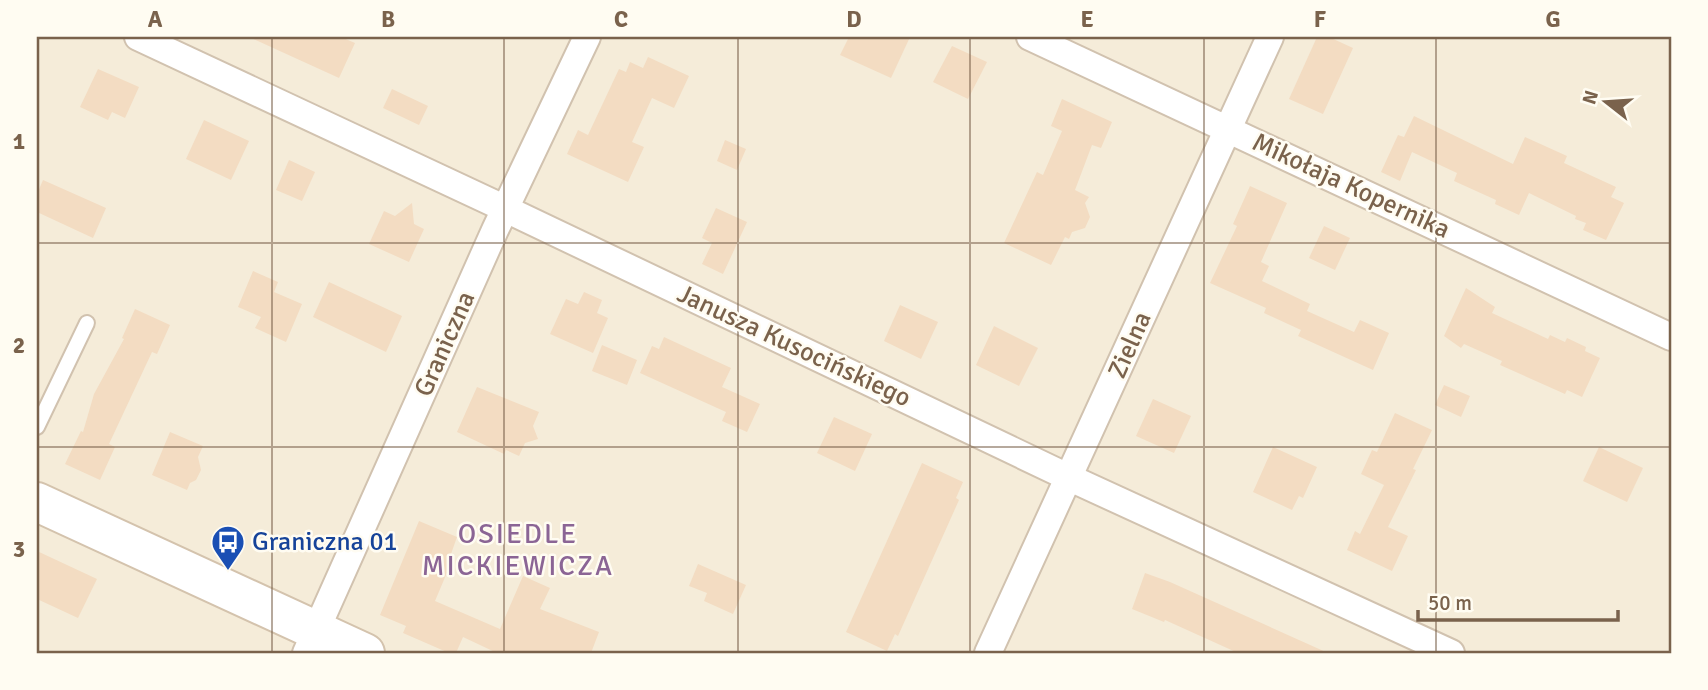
<svg xmlns="http://www.w3.org/2000/svg" width="1708" height="690" font-family="Signika,sans-serif">
<style>
.residential{fill:#f5ecd9}
.building{fill:#f3dcc2}
.lines{fill:none;stroke-linecap:round;stroke-linejoin:round}
.lane-casing{stroke:#d1c2af;stroke-width:18}
.street-casing{stroke:#d1c2af;stroke-width:30}
.secondary-casing{stroke:#d4c3ad;stroke-width:42}
.lane{stroke:#fff;stroke-width:14}
.street{stroke:#fff;stroke-width:26}
.secondary{stroke:#fff;stroke-width:38}
.grid{fill:none;stroke:#7a624c;stroke-width:2;stroke-opacity:0.55}
.labels{text-anchor:middle;dominant-baseline:central;stroke-width:5;stroke-linejoin:round;paint-order:stroke}
.street-label{font-size:26px;fill:#7a624c;stroke:#fffcf2}
.transit-label{font-size:26px;fill:#164399;stroke:#fffcf2;text-anchor:start}
.neighbourhood-label{font-size:28px;letter-spacing:2px;fill:#8b6595;stroke:#fffcf2}
.neatline{fill:none;stroke:#7a624c;stroke-width:2.5}
.grid-label{font-size:23px;text-anchor:middle;font-weight:bold;fill:#7a624c}
</style>
<rect width="100%" height="100%" fill="#fdf8eb"/>
<rect class="residential" x="37" y="37" width="1634" height="616"/>
<g class="building">
<path d="M249 37H341L355 43 339 78Z"/>
<path d="M849 37H910L891 78 840 55Z"/>
<path d="M1317 37H1329L1353 48 1323 114 1289 99Z"/>
<path d="M952 46 987 62 968 99 933 82Z"/>
<path d="M648 57 689 76 674 108 652 98 632 142 644 147 628 182 567 154 578 130 588 135 619 69 626 72 630 62 643 68Z"/>
<path d="M98 69 139 87 125 118 112 112 108 120 80 107Z"/>
<path d="M392 89 428 106 419 125 383 108Z"/>
<path d="M1062 99 1112 122 1101 148 1092 145 1075 190 1089 197 1085 203 1090 217 1085 228 1072 232 1069 239 1065 237 1051 265 1004 243 1037 172 1043 175 1062 131 1051 126Z"/>
<path d="M1414 116 1513 164 1525 137 1567 156 1564 163 1616 187 1611 197 1624 203 1606 240 1583 230 1586 223 1575 219 1576 216 1529 193 1519 215 1495 204 1496 200 1454 181 1457 173 1412 152 1400 181 1381 172 1398 135 1404 137Z"/>
<path d="M204 120 249 141 231 180 186 159Z"/>
<path d="M725 140 746 149 737 170 717 161Z"/>
<path d="M289 160 315 172 302 201 276 190Z"/>
<path d="M43 180 106 208 93 238 37 212V194Z"/>
<path d="M1250 186 1287 203 1261 262 1269 266 1262 281 1310 304 1307 311 1354 332 1360 320 1389 333 1373 370 1298 336 1301 330 1264 313 1266 308 1210 283 1237 226 1233 224Z"/>
<path d="M412 203 414 224 424 229 409 262 369 244 384 211 395 216Z"/>
<path d="M716 208 747 222 723 274 702 264 712 243 702 238Z"/>
<path d="M1324 226 1350 238 1335 270 1309 258Z"/>
<path d="M253 271 278 282 274 292 302 304 286 342 255 328 261 317 238 307Z"/>
<path d="M329 282 402 316 386 352 313 317Z"/>
<path d="M1466 288 1495 307 1492 313 1548 339 1550 335 1565 342 1567 338 1586 347 1585 351 1600 358 1582 397 1567 390 1565 394 1500 365 1502 361 1464 344 1461 348 1444 336Z"/>
<path d="M584 292 602 300 597 313 608 318 593 353 550 334 566 299 578 304Z"/>
<path d="M900 305 938 322 921 359 884 341Z"/>
<path d="M135 309 170 325 157 354 152 352 109 444 115 447 100 480 65 464 81 431 83 432 94 394 124 339 122 338Z"/>
<path d="M994 326 1038 348 1019 386 976 365Z"/>
<path d="M664 337 731 368 722 387 760 404 747 432 722 421 726 412 640 373 652 346 659 349Z"/>
<path d="M602 345 637 360 627 385 592 371Z"/>
<path d="M1444 385 1470 396 1461 417 1435 405Z"/>
<path d="M477 387 539 412 533 426 538 439 525 443 519 456 506 450 504 454 457 432Z"/>
<path d="M1153 399 1191 416 1174 453 1136 436Z"/>
<path d="M1395 413 1432 430 1413 469 1416 470 1388 527 1408 536 1392 571 1347 550 1355 531 1360 534 1384 485 1361 474 1372 450 1377 452Z"/>
<path d="M834 417 872 434 855 471 817 453Z"/>
<path d="M170 432 203 446 198 457 201 470 196 480 190 483 187 490 152 475Z"/>
<path d="M1273 447 1317 467 1303 498 1299 496 1292 510 1253 492Z"/>
<path d="M1599 447 1643 468 1627 502 1583 481Z"/>
<path d="M922 463 963 482 956 498 959 500 942 538 898 636 895 634 887 651 846 632Z"/>
<path d="M419 521 457 537 451 554 454 556 435 601 500 629 523 576 550 588 540 609 599 632 591 653H497L463 637 456 653H449L403 633 406 626 380 615Z"/>
<path d="M37 551 97 579 78 618 37 599Z"/>
<path d="M698 564 746 585 733 614 704 601 707 593 689 586Z"/>
<path d="M1145 573 1170 582 1328 653H1238L1165 620 1164 622 1132 609Z"/>
</g>
<g class="lines">
<defs>
<path id="lane" d="M37 427 87 323"/>
<g id="street">
<path d="M138 37 491 202 1070 478 1451 653"/>
<path d="M1030 37 1671 337"/>
<path d="M306 653 495 230 587 37"/>
<path d="M988 653 1270 37"/>
</g>
<path id="secondary" d="M37 502 365 653"/>
</defs>
<use href="#lane" class="lane-casing"/>
<use href="#street" class="street-casing"/>
<use href="#secondary" class="secondary-casing"/>
<use href="#lane" class="lane"/>
<use href="#street" class="street"/>
<use href="#secondary" class="secondary"/>
</g>
<path class="grid" d="M272 37V653M504 37V653M738 37V653M970 37V653M1204 37V653M1436 37V653M37 243H1671M37 447H1671"/>
<defs>
<symbol id="bus-pin" viewBox="-11 -11 22 30"><path d="M0 17L-7.5 6A9.5 9.5 0 1 1 7.5 6Z" fill="#1a4fb4" stroke="#fffcf2"/><path d="M-5-6H5V4H4V6H2V4H-2V6H-4V4H-5ZM-3.5-4V0h7V-4ZM-3.5 1.2v1.5H-2V1.2ZM2 1.2v1.5H3.5V1.2Z" fill="#fff"/></symbol>
</defs>
<g fill-rule="evenodd">
<use href="#bus-pin" x="209" y="523" width="38" height="52"/>
</g>
<g class="labels">
<g class="street-label">
<text transform="translate(1351 186) rotate(25)">Mikołaja Kopernika</text>
<text transform="translate(445 344) rotate(-66)">Graniczna</text>
<text transform="translate(1130 345) rotate(-66)">Zielna</text>
<text transform="translate(794 346) rotate(25)">Janusza Kusocińskiego</text>
</g>
<g class="transit-label">
<text x="252" y="542">Graniczna 01</text>
</g>
<g class="neighbourhood-label">
<text x="518" y="534">OSIEDLE<tspan x="518" dy="32">MICKIEWICZA</tspan></text>
</g>
</g>
<rect width="1708" height="690" fill="none" stroke="#fffcf2" stroke-width="77"/>
<g transform="translate(1606 102) rotate(287)" stroke="#fffcf2" stroke-width="5" paint-order="stroke">
<path d="M0-5L12 26L0 18L-12 26Z" fill="#7a624c"/>
<text y="-10" font-size="19" font-weight="bold" text-anchor="middle" fill="#7a624c">N</text>
</g>
<path d="M1418 610v10h200v-10" fill="none" stroke="#7a624c" stroke-width="3.5"/>
<text x="1428" y="610" font-size="21" fill="#7a624c" stroke="#fffcf2" stroke-width="5" paint-order="stroke">50 m</text>
<rect x="38" y="38" width="1632" height="614" class="neatline"/>
<g class="grid-label">
<text x="155" y="27">A</text>
<text x="388" y="27">B</text>
<text x="621" y="27">C</text>
<text x="854" y="27">D</text>
<text x="1087" y="27">E</text>
<text x="1320" y="27">F</text>
<text x="1553" y="27">G</text>
<text x="19" y="149">1</text>
<text x="19" y="353">2</text>
<text x="19" y="557">3</text>
</g>
</svg>
